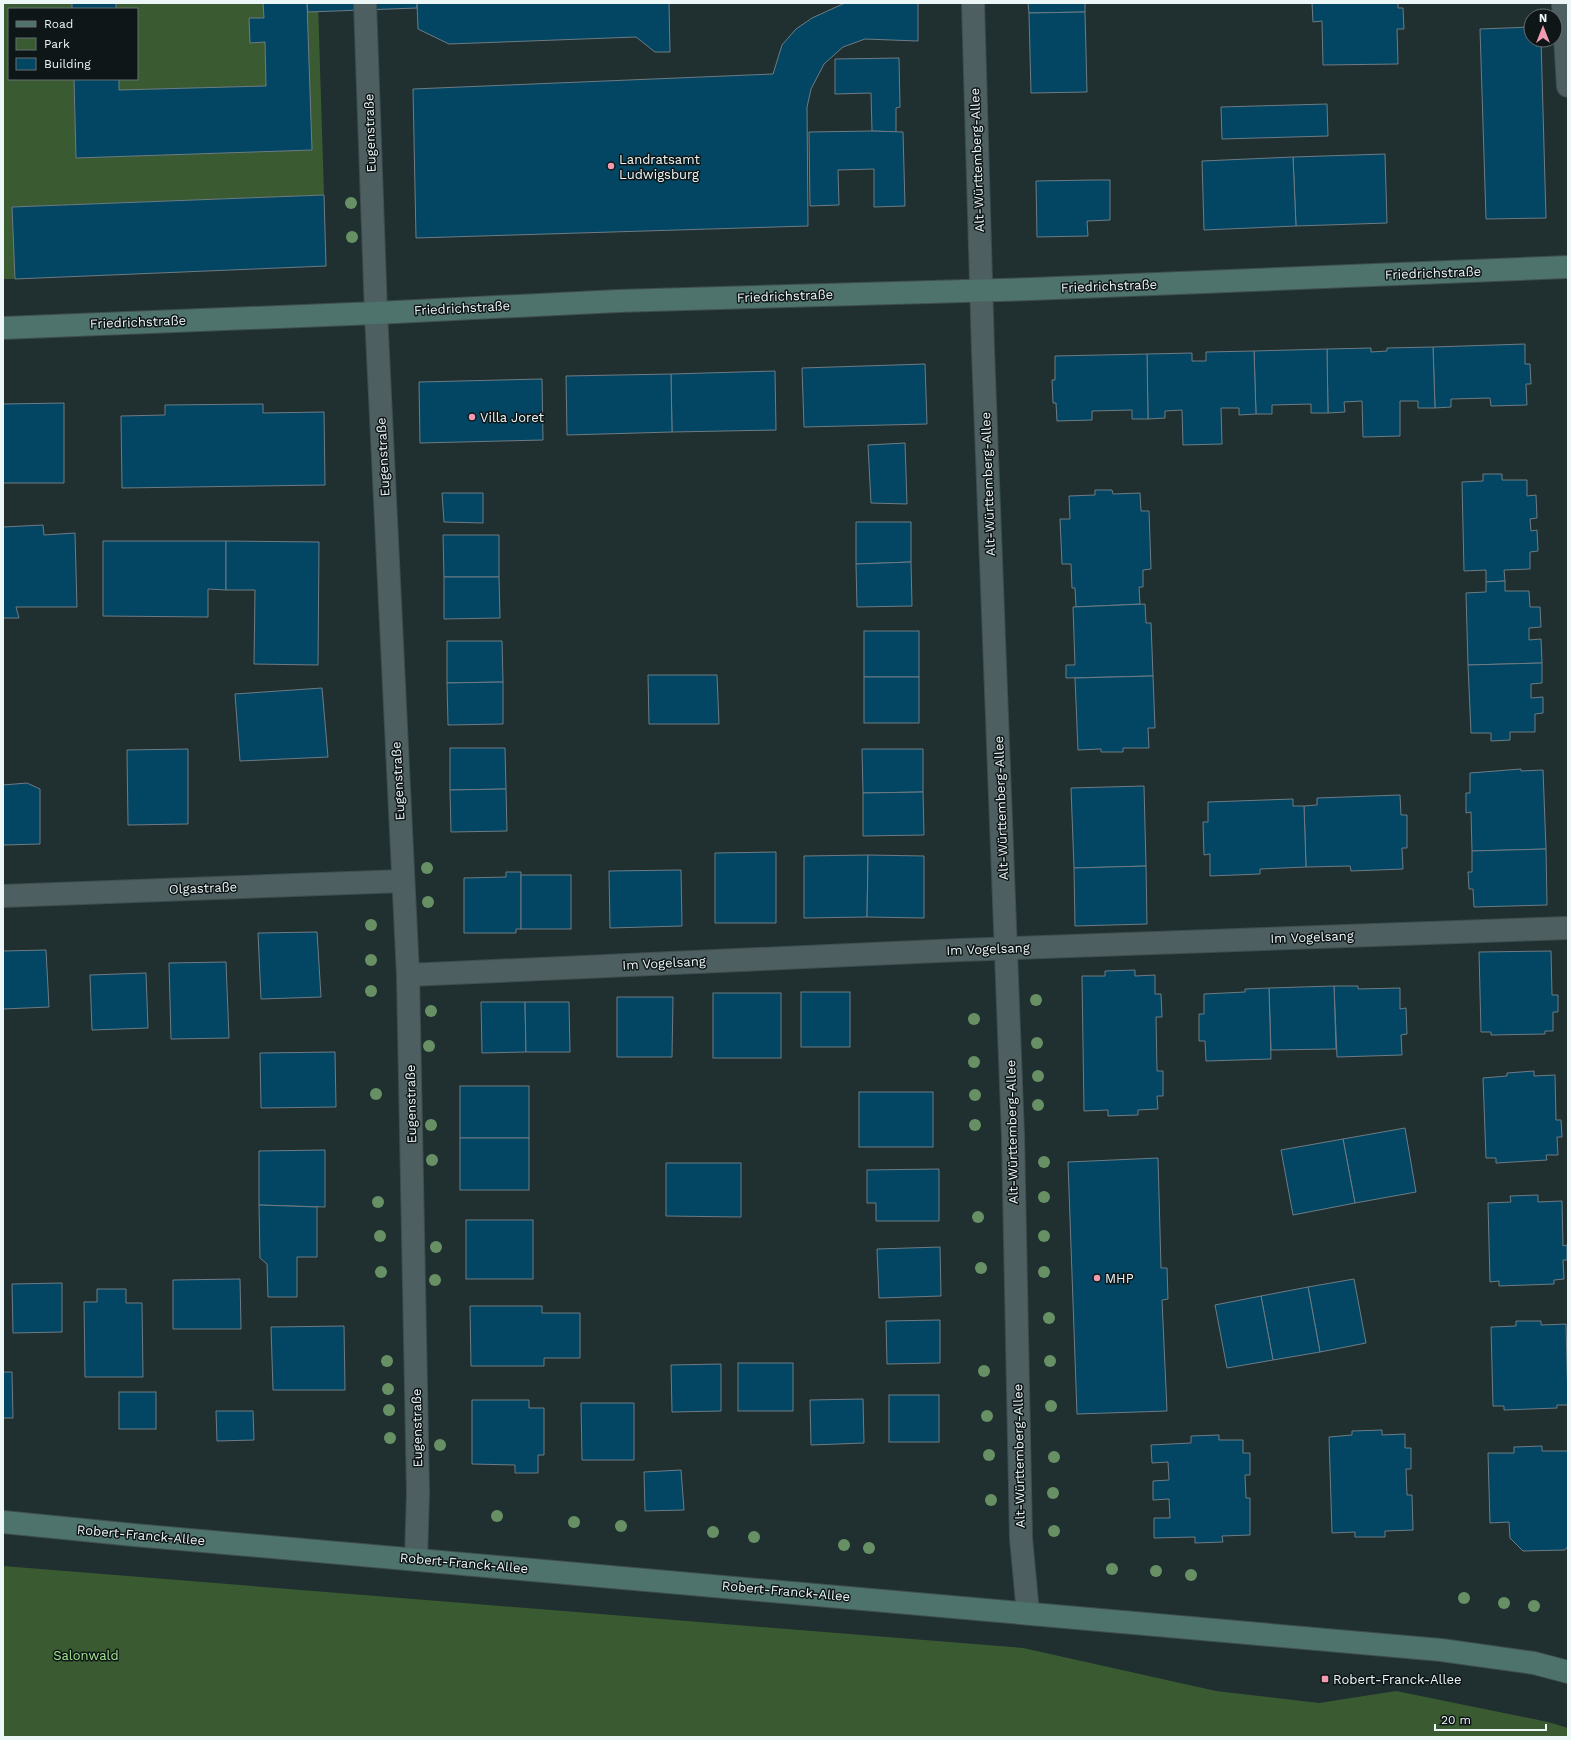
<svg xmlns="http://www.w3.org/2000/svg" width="1571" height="1740" font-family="'Work Sans',sans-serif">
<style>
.green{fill:#3a5a32;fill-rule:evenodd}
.building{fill:#034663;stroke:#6d7b84}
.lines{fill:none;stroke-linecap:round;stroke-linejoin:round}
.street-casing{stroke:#3f4d4e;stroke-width:24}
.secondary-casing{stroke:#3f4d4e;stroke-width:24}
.street{stroke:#4e5f61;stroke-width:22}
.secondary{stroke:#4e726c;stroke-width:22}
.tree{fill:#679165}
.poi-dot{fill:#f19ab0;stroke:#0f1617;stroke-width:1.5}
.labels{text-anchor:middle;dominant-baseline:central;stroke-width:3;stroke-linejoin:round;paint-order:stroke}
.street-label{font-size:13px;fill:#ecf6f7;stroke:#0f1617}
.poi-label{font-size:13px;fill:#ecf6f7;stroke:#0f1617;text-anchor:start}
.park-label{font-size:13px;fill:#a1e190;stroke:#0f1617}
</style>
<rect width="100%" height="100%" fill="#203031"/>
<g class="green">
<path d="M3 3H318L324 195 12 207 15 279H3ZM9 9H137V79H9Z"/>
<path d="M3 1566 1023 1648 1216 1691 1319 1703 1396 1691 1548 1722 1568 1728V1737H3Z"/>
</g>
<g class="building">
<rect x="72" y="3" width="44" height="6"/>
<path d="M263 3H307L312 150 76 158 74 79H119V90L266 86 265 42 250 43 249 18H264Z"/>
<path d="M307 3H417V8L308 12Z"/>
<path d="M417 3H669L670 52H655L636 37 449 44 418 29Z"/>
<path d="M845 3H918V41L865 39 843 47 824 64 811 89 807 107 808 226 416 238 413 89 773 74 782 45 796 29 812 18Z"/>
<path d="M1028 3H1085V12L1029 13Z"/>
<path d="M1312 3H1398V8H1403L1404 29H1397L1398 64 1323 65 1322 21 1313 22Z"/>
<path d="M1085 12 1087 92 1031 93 1029 13Z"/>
<path d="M1531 27V40H1541L1546 218 1486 219 1480 29Z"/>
<path d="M899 58 900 107 896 108V132L872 131 871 93 835 94V59Z"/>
<path d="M1327 104 1328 136 1222 139 1221 107Z"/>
<path d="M872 131 903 132 905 206 874 207V169L838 170 839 205 810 206 809 132Z"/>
<path d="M1385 154 1387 223 1296 226 1293 157Z"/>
<path d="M1293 157 1296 226 1204 230 1202 161Z"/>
<path d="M1093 180H1110V220L1087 221 1088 236 1037 237 1036 181Z"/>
<path d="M324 195 326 266 15 279 12 207Z"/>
<path d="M1525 344V364H1530L1531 384H1526L1527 405 1491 406 1490 398 1451 399V407L1435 408 1433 347Z"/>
<path d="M1433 347 1435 408H1418V401H1400V436L1363 437 1362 401 1344 402 1345 412 1328 413 1327 349 1371 348V352L1387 351V348Z"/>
<path d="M1327 349 1328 413H1311V404L1272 405V414H1256L1254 351Z"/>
<path d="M1254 351 1256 414 1239 415V408H1221L1222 444 1183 445 1182 410 1165 411V418L1148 419 1147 354 1192 353V361H1206V352Z"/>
<path d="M1147 354 1148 419H1132V410L1092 411V420L1057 421 1056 403H1053L1052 380H1055V356Z"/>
<path d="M925 364 927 424 804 427 802 368Z"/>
<path d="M775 371 776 430 672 432 671 374Z"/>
<path d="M671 374 672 432 567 435 566 376Z"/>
<path d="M542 379 543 440 420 443 419 382Z"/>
<path d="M64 403V483H3V404Z"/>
<path d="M263 404V413L324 412 325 485 122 488 121 416 165 415V405Z"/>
<path d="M905 443 907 504 871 503 868 445Z"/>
<path d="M1483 474H1502V480H1527V496L1536 495 1537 518 1530 519 1531 531 1537 530 1538 551 1530 552V569L1504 570 1505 581 1486 582V570L1464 571 1462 482 1483 481Z"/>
<path d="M1095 490H1112L1113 494 1140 493 1141 511H1149L1151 569 1143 570V587H1139L1140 604 1076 607 1075 588H1072L1071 564H1062L1060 519H1070L1069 496 1095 495Z"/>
<path d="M442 493H483V523L444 522Z"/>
<path d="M856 522H911V562L856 564Z"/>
<path d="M43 525 44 535 75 533 77 607H16L19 618H3V527Z"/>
<path d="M443 535H499V577H444Z"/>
<path d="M103 541H226V590L208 589V617L103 616Z"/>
<path d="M226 541 319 542 318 665 254 664 255 590H226Z"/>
<path d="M911 562 912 606 857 607 856 564Z"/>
<path d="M444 577H499L500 618 444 619Z"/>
<path d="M1505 581V591H1529L1530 607H1540L1541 627 1529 628V640L1541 639 1542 663 1468 665 1466 593 1486 592V582Z"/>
<path d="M1145 604 1146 623H1151L1153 676 1066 678V665H1075L1073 607Z"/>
<rect x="864" y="631" width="55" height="46"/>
<path d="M447 641H502L503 682 447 683Z"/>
<path d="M1542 663V683L1531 684V698L1543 697V713L1535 714V732H1510V740L1491 741V733H1471L1468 665Z"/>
<path d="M648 675H717L719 724H649Z"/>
<path d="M1153 676 1155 728H1148L1149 748H1123V752H1101V749L1078 750 1075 678Z"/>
<rect x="864" y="677" width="55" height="46"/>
<path d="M503 682V724L448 725 447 683Z"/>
<path d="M322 688 328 757 240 761 235 694Z"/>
<path d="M450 748H505L506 789 450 790Z"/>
<path d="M188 749V824L128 825 127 750Z"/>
<path d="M862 749H923V792L863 793Z"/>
<path d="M1521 769V771L1543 770 1546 849 1472 851 1471 812 1466 813V793H1470V773Z"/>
<path d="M27 783 40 789V844L3 845V785Z"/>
<path d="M1144 786 1146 866 1074 868 1071 788Z"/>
<path d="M506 789 507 831 451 832 450 790Z"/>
<path d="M923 792 924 835 863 836V793Z"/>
<path d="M1400 795 1401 815H1407V848H1402L1403 869 1351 871 1350 866 1306 867 1304 806 1317 805V798Z"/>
<path d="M1293 799V806H1304L1306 867 1260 869V874L1210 876V854L1204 855 1203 822H1208V802Z"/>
<path d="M1546 849 1547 905 1474 907 1473 889H1469L1468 872H1472V851Z"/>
<path d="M776 852V923H715V853Z"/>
<path d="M868 855 867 917 804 918V856Z"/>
<path d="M868 855 924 856V918L867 917Z"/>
<path d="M1146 866 1147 924 1075 926 1074 868Z"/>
<path d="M681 870 682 926 610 928 609 871Z"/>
<path d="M506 872H521V929H516V933H464V878L506 877Z"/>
<rect x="521" y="875" width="50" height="54"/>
<path d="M317 932 321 997 261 999 258 933Z"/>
<path d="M46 950 49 1007 3 1009V951Z"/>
<path d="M1551 951 1552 995H1558V1012H1553V1031H1545V1034L1491 1035V1032H1481L1479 952Z"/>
<path d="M226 962 229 1038 171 1039 169 963Z"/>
<path d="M1135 970V976L1155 975V994H1161L1162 1017H1156L1157 1071H1163V1096H1157L1158 1109 1138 1110V1115L1108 1116V1110L1084 1111 1082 976H1105V971Z"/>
<path d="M146 973 148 1028 92 1030 90 975Z"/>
<path d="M1334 986H1358V989L1400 988V1009L1406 1008 1407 1034 1401 1035 1402 1055 1337 1057Z"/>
<path d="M1334 986 1336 1049 1271 1050 1269 988Z"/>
<path d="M1269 988 1271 1059 1206 1061 1205 1041H1199V1014H1204V994L1245 992V989Z"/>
<rect x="801" y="992" width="49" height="55"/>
<rect x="713" y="993" width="68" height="65"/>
<path d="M617 997H673L672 1057H617Z"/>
<path d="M481 1002H525L526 1052 482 1053Z"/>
<path d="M525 1002H569L570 1052H526Z"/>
<path d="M335 1052 336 1107 261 1108 260 1053Z"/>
<path d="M1534 1071V1076L1555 1075 1556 1120H1561L1562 1137H1557L1558 1155H1546L1547 1160 1496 1163V1158H1486L1483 1078 1507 1076V1073Z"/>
<rect x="460" y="1086" width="69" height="52"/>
<rect x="859" y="1092" width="74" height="55"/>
<path d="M1405 1128 1416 1192 1355 1203 1343 1139Z"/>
<rect x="460" y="1138" width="69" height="52"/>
<path d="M1343 1139 1355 1203 1293 1215 1281 1150Z"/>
<path d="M325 1150V1207L259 1205V1151Z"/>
<path d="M1158 1158 1161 1268H1167L1168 1299 1162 1300 1167 1411 1077 1414 1068 1162Z"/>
<path d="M666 1163H741V1217L666 1216Z"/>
<path d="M939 1169V1221H876V1203H867V1170Z"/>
<path d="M1538 1195V1202L1562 1201 1563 1246 1567 1245V1260H1563L1564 1279 1554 1280V1284L1499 1286V1281L1490 1282 1488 1203 1511 1202 1510 1196Z"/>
<path d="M259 1205 317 1207V1257H297V1297H268L267 1264 260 1258Z"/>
<rect x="466" y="1220" width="67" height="59"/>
<path d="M940 1247 941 1296 879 1298 877 1249Z"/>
<path d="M240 1279 241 1329H173V1280Z"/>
<path d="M1354 1279 1366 1343 1320 1352 1308 1287Z"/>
<path d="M62 1283V1332L13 1333 12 1284Z"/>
<path d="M1308 1287 1320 1352 1273 1360 1261 1296Z"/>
<path d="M97 1289H126V1303H142L143 1377H85L84 1302H97Z"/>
<path d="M1261 1296 1273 1360 1227 1368 1215 1305Z"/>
<path d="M470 1306H542V1313H580V1358H544V1366H471Z"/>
<path d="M940 1320V1363L887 1364 886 1321Z"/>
<path d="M1516 1321H1541V1325L1566 1324 1568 1405H1557V1408L1504 1410V1406H1493L1491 1327 1516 1326Z"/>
<path d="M344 1326 345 1390H273L271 1327Z"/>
<rect x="738" y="1363" width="55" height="48"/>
<path d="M721 1364V1411L672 1412 671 1365Z"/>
<path d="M3 1372H12L13 1418H3Z"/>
<rect x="119" y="1392" width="37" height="37"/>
<rect x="889" y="1395" width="50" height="47"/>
<path d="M863 1399 864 1443 811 1445 810 1400Z"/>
<path d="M472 1400H529V1408H544V1455H538V1473H515V1465L472 1464Z"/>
<path d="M581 1403H634V1460H582Z"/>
<path d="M216 1411H253L254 1440 217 1441Z"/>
<path d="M1382 1430V1435L1405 1434V1448H1411V1469H1406L1407 1495H1412L1413 1530 1385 1531V1537H1355V1532L1332 1533 1329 1437 1352 1435V1431Z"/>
<path d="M1219 1435V1440H1243V1453H1250V1475H1245L1246 1498H1250V1535L1222 1536 1223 1542 1195 1543V1537L1154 1538V1518H1170L1169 1499 1153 1500V1481L1169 1480 1168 1462 1152 1463 1151 1445 1191 1443V1436Z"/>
<path d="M1542 1446V1451H1568V1546L1565 1550 1523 1551 1510 1538 1509 1522 1490 1523 1488 1453H1514V1447Z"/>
<path d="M681 1470 684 1510 645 1511 644 1472Z"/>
</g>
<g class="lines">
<defs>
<g id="street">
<path d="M365 3 376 313 408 975 418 1492 416 1559"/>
<path d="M973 3 983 351 1013 1136 1021 1538 1028 1613"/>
<path d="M1563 3 1568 86"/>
<path d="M3 896 403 881"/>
<path d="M408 975 960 950 1568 928"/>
</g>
<g id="secondary">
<path d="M3 328 376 313 618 301 1032 289 1568 267"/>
<path d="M3 1522 134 1535 1441 1650 1534 1663 1568 1672"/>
</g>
</defs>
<use href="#street" class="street-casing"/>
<use href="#secondary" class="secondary-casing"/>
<use href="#street" class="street"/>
<use href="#secondary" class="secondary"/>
</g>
<g class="tree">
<circle cx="351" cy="203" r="6"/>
<circle cx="352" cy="237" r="6"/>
<circle cx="427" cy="868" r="6"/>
<circle cx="428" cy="902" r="6"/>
<circle cx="371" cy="925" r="6"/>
<circle cx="371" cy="960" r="6"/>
<circle cx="371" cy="991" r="6"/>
<circle cx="1036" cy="1000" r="6"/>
<circle cx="431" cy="1011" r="6"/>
<circle cx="974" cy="1019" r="6"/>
<circle cx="1037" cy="1043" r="6"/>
<circle cx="429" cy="1046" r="6"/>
<circle cx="974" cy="1062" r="6"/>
<circle cx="1038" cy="1076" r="6"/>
<circle cx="376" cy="1094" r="6"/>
<circle cx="975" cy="1095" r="6"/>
<circle cx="1038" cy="1105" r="6"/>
<circle cx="431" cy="1125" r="6"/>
<circle cx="975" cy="1125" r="6"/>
<circle cx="432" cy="1160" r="6"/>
<circle cx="1044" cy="1162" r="6"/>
<circle cx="1044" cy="1197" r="6"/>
<circle cx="378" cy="1202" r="6"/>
<circle cx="978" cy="1217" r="6"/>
<circle cx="380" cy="1236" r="6"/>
<circle cx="1044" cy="1236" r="6"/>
<circle cx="436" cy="1247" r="6"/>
<circle cx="981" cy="1268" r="6"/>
<circle cx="381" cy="1272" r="6"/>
<circle cx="1044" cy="1272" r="6"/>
<circle cx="435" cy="1280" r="6"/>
<circle cx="1049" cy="1318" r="6"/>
<circle cx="387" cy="1361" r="6"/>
<circle cx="1050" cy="1361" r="6"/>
<circle cx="984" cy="1371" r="6"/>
<circle cx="388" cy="1389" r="6"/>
<circle cx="1051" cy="1406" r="6"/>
<circle cx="389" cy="1410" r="6"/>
<circle cx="987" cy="1416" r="6"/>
<circle cx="390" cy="1438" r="6"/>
<circle cx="440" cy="1445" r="6"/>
<circle cx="989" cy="1455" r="6"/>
<circle cx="1054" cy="1457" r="6"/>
<circle cx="1053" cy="1493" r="6"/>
<circle cx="991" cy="1500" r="6"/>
<circle cx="497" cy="1516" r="6"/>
<circle cx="574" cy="1522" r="6"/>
<circle cx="621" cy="1526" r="6"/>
<circle cx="1054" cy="1531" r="6"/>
<circle cx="713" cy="1532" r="6"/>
<circle cx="754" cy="1537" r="6"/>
<circle cx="844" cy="1545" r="6"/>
<circle cx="869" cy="1548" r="6"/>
<circle cx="1112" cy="1569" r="6"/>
<circle cx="1156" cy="1571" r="6"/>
<circle cx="1191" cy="1575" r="6"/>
<circle cx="1464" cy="1598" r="6"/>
<circle cx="1504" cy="1603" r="6"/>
<circle cx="1534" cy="1606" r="6"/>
</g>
<g class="poi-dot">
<circle cx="611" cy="166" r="4"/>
<circle cx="472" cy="417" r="4"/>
<circle cx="1097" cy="1278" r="4"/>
<rect x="1321" y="1675" width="8" height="8" rx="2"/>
</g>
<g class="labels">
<g class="street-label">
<text transform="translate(370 133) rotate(-92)">Eugenstraße</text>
<text transform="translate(977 160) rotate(-92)">Alt-Württemberg-Allee</text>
<text transform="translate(1433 273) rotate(-2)">Friedrichstraße</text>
<text transform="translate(1109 286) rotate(-2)">Friedrichstraße</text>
<text transform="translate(785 296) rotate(-2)">Friedrichstraße</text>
<text transform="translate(462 308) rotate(-3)">Friedrichstraße</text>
<text transform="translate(138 322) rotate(-2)">Friedrichstraße</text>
<text transform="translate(383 457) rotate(-93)">Eugenstraße</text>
<text transform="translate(988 484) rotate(-92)">Alt-Württemberg-Allee</text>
<text transform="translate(398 781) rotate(-93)">Eugenstraße</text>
<text transform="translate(1001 808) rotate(-92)">Alt-Württemberg-Allee</text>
<text transform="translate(203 888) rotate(-2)">Olgastraße</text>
<text transform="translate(1312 937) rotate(-2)">Im Vogelsang</text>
<text transform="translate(988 949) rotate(-2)">Im Vogelsang</text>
<text transform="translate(664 963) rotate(-3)">Im Vogelsang</text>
<text transform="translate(411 1104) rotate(-91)">Eugenstraße</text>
<text transform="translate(1012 1132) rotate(-91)">Alt-Württemberg-Allee</text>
<text transform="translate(417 1428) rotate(-91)">Eugenstraße</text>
<text transform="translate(1019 1456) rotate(-91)">Alt-Württemberg-Allee</text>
<text transform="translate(141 1535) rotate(5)">Robert-Franck-Allee</text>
<text transform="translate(464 1563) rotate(5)">Robert-Franck-Allee</text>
<text transform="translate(786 1591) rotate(5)">Robert-Franck-Allee</text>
</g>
<g class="poi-label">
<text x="619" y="159">Landratsamt<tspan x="619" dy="15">Ludwigsburg</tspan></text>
<text x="480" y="417">Villa Joret</text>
<text x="1105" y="1278">MHP</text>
<text x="1333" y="1679">Robert-Franck-Allee</text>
</g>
<g class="park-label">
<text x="86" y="1655">Salonwald</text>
</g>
</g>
<rect width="1571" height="1740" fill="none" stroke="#ecf6f7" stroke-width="8"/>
<rect x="8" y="8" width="130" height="72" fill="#0f1617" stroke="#677071"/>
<rect x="16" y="21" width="20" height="6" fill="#4e726c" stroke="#677071"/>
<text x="44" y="28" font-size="12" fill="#ecf6f7">Road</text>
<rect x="16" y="38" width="20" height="12" fill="#3a5a32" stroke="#677071"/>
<text x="44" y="48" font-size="12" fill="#ecf6f7">Park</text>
<rect x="16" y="58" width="20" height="12" fill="#034663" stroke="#677071"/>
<text x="44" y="68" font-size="12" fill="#ecf6f7">Building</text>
<g transform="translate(1543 28)"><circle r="19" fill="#0f1617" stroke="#677071"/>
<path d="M0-3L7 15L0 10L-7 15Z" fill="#f19ab0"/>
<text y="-6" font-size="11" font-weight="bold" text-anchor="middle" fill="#ecf6f7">N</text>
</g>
<path d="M1435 1724v6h111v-6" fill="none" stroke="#ecf6f7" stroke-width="2"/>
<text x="1441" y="1724" font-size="12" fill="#ecf6f7" stroke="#0f1617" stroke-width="3" paint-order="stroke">20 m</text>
</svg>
